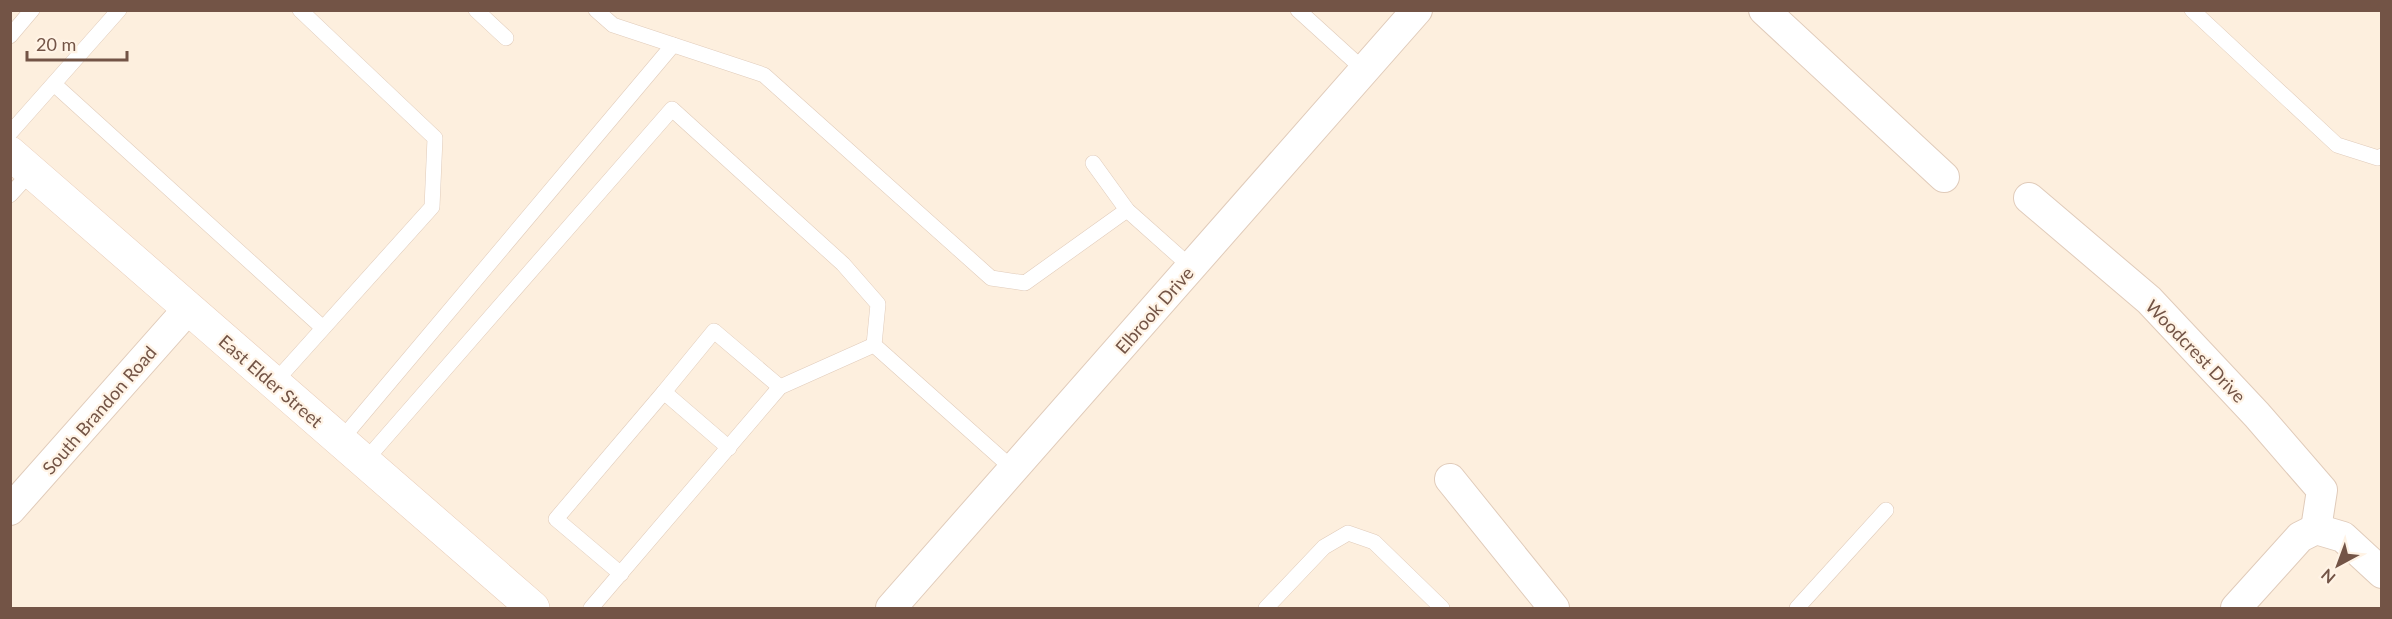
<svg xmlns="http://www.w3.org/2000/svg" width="2392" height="619" font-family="Lato,sans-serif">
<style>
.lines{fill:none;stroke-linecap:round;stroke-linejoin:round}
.lane-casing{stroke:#e0cbba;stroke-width:16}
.street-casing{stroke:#e0cbba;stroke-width:32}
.secondary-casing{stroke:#e8cdba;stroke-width:34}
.lane{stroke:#fff;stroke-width:15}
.street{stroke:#fff;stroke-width:30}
.secondary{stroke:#fff;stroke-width:33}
.labels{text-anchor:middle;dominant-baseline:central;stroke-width:4.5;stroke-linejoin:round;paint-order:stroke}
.street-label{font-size:18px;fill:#735446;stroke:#fff3e5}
</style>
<rect width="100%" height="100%" fill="#fdefde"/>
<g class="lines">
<defs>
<g id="lane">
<path d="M476 10 506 38"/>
<path d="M596 10 613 25 764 75 991 278 1025 283 1127 210"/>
<path d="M1298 10 1364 70"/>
<path d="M2192 10 2337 145 2378 158 2382 156"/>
<path d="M10 36 32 10"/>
<path d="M54 84 323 328"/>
<path d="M10 133 119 10"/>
<path d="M1093 163 1127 210 1191 267"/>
<path d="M10 195 32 171"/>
<path d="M273 384 432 207 435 138 300 10"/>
<path d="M664 392 714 331 780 387"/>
<path d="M340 441 673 45"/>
<path d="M364 462 672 109 843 264 878 304 874 345"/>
<path d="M621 574 556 519 664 392 729 448"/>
<path d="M591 608 780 387 874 345 1013 469"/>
<path d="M1266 608 1324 547 1348 533 1374 542 1442 608"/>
<path d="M1797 608 1886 510"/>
</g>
<g id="street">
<path d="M1764 10 1944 177"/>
<path d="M2029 198 2149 300 2257 415 2322 490 2316 529"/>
<path d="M1450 479 1554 608"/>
<path d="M10 510 188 309"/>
<path d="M2316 529 2343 537 2382 573"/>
<path d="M891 608 1417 10"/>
<path d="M2236 608 2300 537 2316 529"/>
</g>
<path id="secondary" d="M10 153 533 608"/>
</defs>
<use href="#lane" class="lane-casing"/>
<use href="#street" class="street-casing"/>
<use href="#secondary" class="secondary-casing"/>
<use href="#lane" class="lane"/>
<use href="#street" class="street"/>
<use href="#secondary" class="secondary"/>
</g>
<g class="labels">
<g class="street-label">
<text transform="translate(1154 310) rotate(-49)">Elbrook Drive</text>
<text transform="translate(2196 351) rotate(46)">Woodcrest Drive</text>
<text transform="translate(271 381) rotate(41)">East Elder Street</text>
<text transform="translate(99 410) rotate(-49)">South Brandon Road</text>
</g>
</g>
<rect width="2392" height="619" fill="none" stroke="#735446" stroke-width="24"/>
<g transform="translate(2338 565) rotate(221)" stroke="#fff3e5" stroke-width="4.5" paint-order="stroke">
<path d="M0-4.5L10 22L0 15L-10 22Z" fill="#735446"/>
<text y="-9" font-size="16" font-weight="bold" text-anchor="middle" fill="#735446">N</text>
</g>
<path d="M27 51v9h100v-9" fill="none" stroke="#735446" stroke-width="3"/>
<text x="36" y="51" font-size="18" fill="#735446" stroke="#fff3e5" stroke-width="4.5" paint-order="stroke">20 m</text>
</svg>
